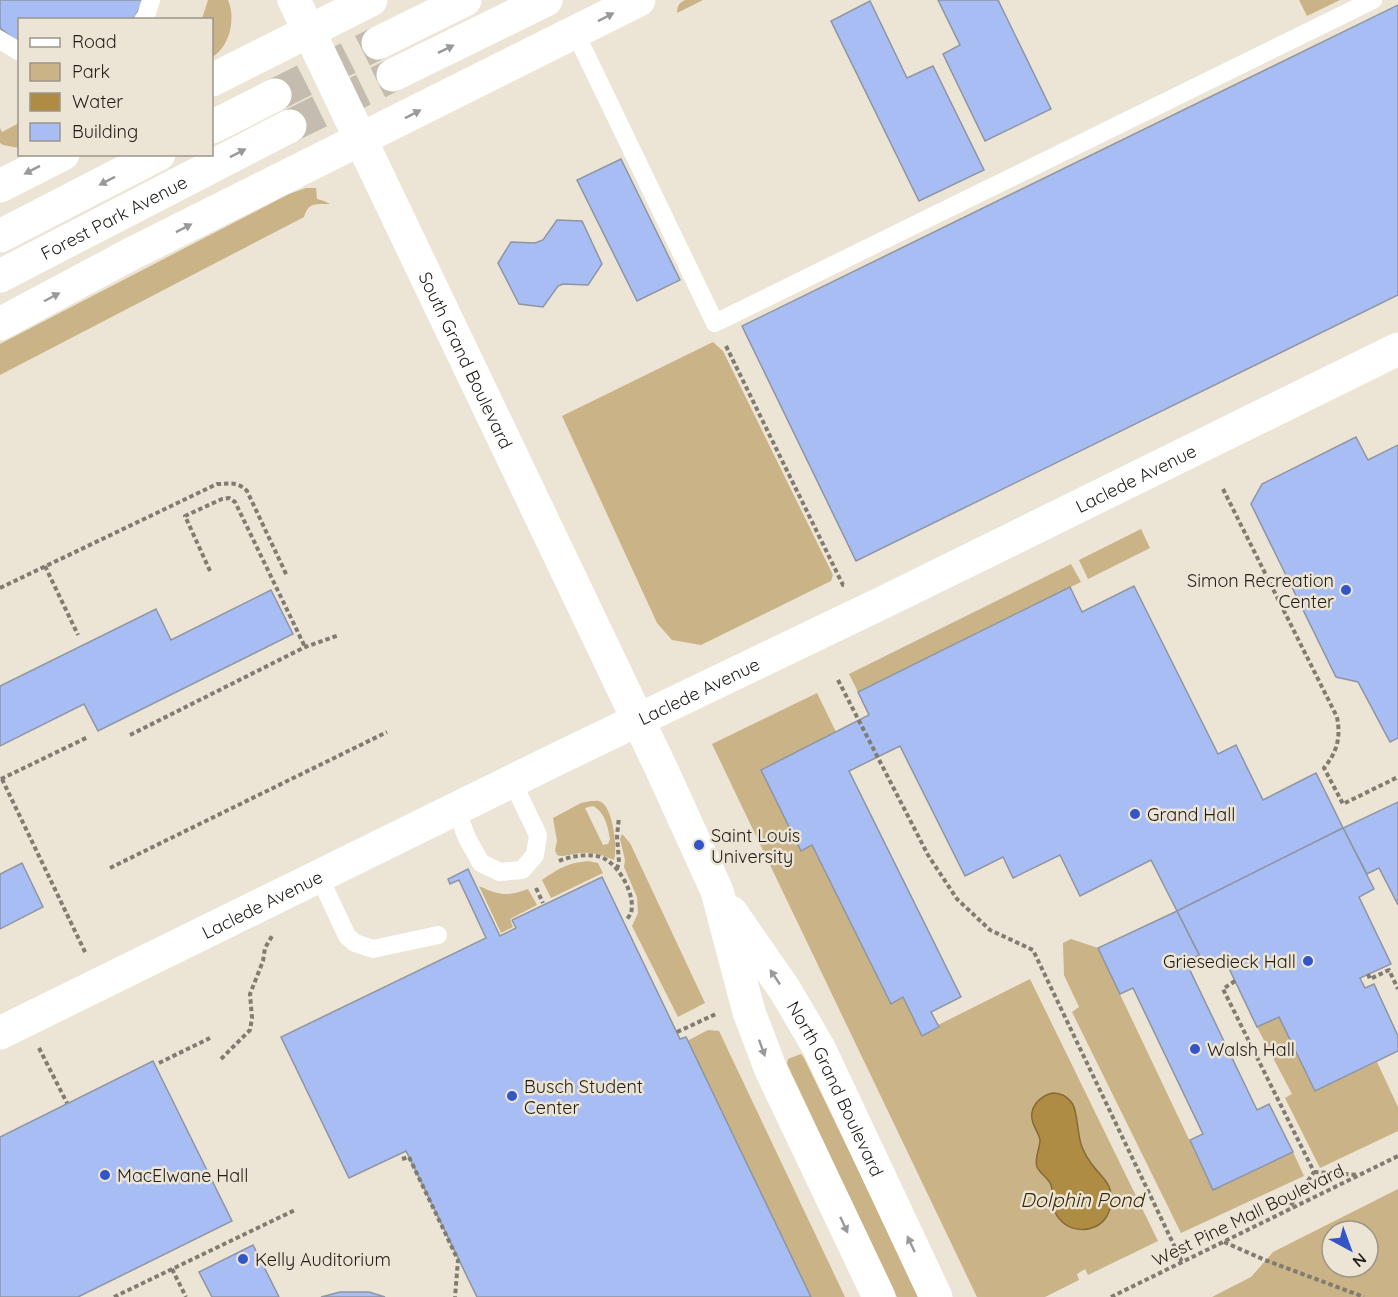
<svg xmlns="http://www.w3.org/2000/svg" width="1398" height="1297" font-family="Quicksand,sans-serif">
<style>
.green{fill:#cab386;fill-rule:evenodd}
.water{fill:#af8c43;stroke:#846b36;stroke-width:1.5}
.building{fill:#a7bdf3;stroke:#8f95a2;stroke-width:1.5}
.lines{fill:none;stroke-linecap:round;stroke-linejoin:round}
.primary-tunnel{stroke:#c3bcaf;stroke-width:33;stroke-dasharray:33 16;stroke-linecap:butt}
.path{stroke:#817c72;stroke-width:4;stroke-dasharray:4.5 3;stroke-linecap:butt}
.service{stroke:#fff;stroke-width:18}
.minor{stroke:#fff;stroke-width:33}
.primary{stroke:#fff;stroke-width:33}
.oneway{fill:#9b9a98}
.poi-dot{fill:#3455c6;stroke:#ece4d5;stroke-width:2}
.labels{text-anchor:middle;dominant-baseline:central;stroke-width:5;stroke-linejoin:round;paint-order:stroke}
.street-label{font-size:18px;fill:#211e19;stroke:#ece4d5}
.poi-label{font-size:18px;fill:#211e19;stroke:#ece4d5;text-anchor:start}
.water-label{font-size:20px;font-style:italic;fill:#392908;stroke:#ece4d5}
</style>
<rect width="100%" height="100%" fill="#ece4d5"/>
<g class="green">
<path d="M208 0H228C236 18 230 47 212 57V20L202 19Z"/>
<path d="M685 0H703L677 13C677 6 679 3 685 0Z"/>
<path d="M1299 0H1340L1307 16Z"/>
<path d="M19 123V148L3 145 0 143V128L2 132Z"/>
<path d="M306 188H316L317 199 324 201 330 204C316 204 308 202 304 217L0 375V344L289 194Z"/>
<path d="M713 342 723 351 833 575 831 581 701 645 672 640 657 623 562 416Z"/>
<path d="M1141 529 1150 548 1088 579 1079 560Z"/>
<path d="M1071 564 1081 582 858 692 849 674Z"/>
<path d="M817 693 836 732 761 770 801 851 812 845 891 1003 903 997 922 1036 939 1028 938 1025 1030 979 1158 1241 1088 1275 1085 1269 1077 1274 1079 1280 1045 1297H977L712 744Z"/>
<path d="M591 801C595 801 598 800 601 802 613 808 618 850 614 860 603 855 593 852 581 853 573 853 564 858 557 855L555 850 557 841 553 818 581 803ZM593 806C605 812 608 827 610 839L608 844 603 845 585 808Z"/>
<path d="M622 834 630 843 705 1003 678 1017 632 926 638 913 637 897 624 867 625 860 620 839Z"/>
<path d="M588 861 598 863 603 873 551 898 542 880C558 869 567 863 588 861Z"/>
<path d="M479 886C498 895 508 897 528 889L537 905 510 919 513 927 501 933Z"/>
<path d="M1071 939 1098 948 1213 1190 1293 1152 1304 1176 1181 1233 1072 1012 1079 1007 1064 975 1063 943Z"/>
<path d="M1279 1017 1315 1091 1377 1062 1398 1107V1131L1320 1168 1285 1098 1292 1094 1257 1027Z"/>
<path d="M708 1030 719 1031 845 1297H811L687 1041Z"/>
<path d="M801 1054 804 1058 920 1297H897L788 1066 787 1063 788 1059Z"/>
<path d="M1398 1189V1297H1212L1251 1277 1273 1252ZM1332 1231H1368V1267H1332Z"/>
</g>
<path class="water" d="M1053 1093C1061 1093 1067 1096 1072 1103 1078 1111 1077 1135 1082 1147 1085 1154 1089 1161 1094 1167 1099 1174 1107 1180 1110 1189 1113 1198 1112 1207 1107 1216 1095 1236 1064 1233 1055 1212 1051 1203 1054 1194 1051 1185 1048 1177 1040 1174 1037 1167 1034 1158 1040 1149 1040 1140 1039 1134 1035 1129 1033 1123 1028 1108 1039 1096 1053 1093Z"/>
<g class="building">
<path d="M0 0H143L140 8 133 20H20V44L0 28Z"/>
<path d="M938 0H998L1051 109 985 141 943 54 960 45Z"/>
<path d="M870 1 907 78 933 66 984 170 919 201 831 21Z"/>
<path d="M1398 5V295L856 561 742 326Z"/>
<path d="M621 159 680 280 637 301 577 180Z"/>
<path d="M557 220 582 221 602 264 588 285 563 284 558 286 543 307 519 304 498 263 511 242 535 243 543 240Z"/>
<path d="M1356 437 1368 460 1398 445V738L1390 742 1358 682 1336 677 1251 504 1262 484Z"/>
<path d="M1134 586 1218 754 1236 745 1263 800 1316 773 1343 828 1177 911 1151 860 1080 896 1060 855 1013 878 1003 857 965 876 900 746 849 771 961 997 931 1012 939 1027 922 1036 903 997 891 1004 812 845 801 851 761 770 869 715 858 692 1070 587 1082 612Z"/>
<path d="M271 590 293 634 98 731 84 704 0 746V686L156 609 171 640Z"/>
<path d="M1398 802V905L1379 868 1367 874 1343 828Z"/>
<path d="M1343 828 1374 889 1359 897 1391 964 1360 978 1365 988 1374 984 1398 1036V1051L1315 1091 1279 1017 1257 1027 1224 958 1206 968 1177 911Z"/>
<path d="M22 863 43 907 0 929V874Z"/>
<path d="M468 869 500 936 516 928 512 920 602 877 680 1039 686 1037 811 1297H477L406 1151 349 1178 281 1037 486 938 459 880 450 884 448 879Z"/>
<path d="M1177 911 1199 955 1186 962 1257 1110 1269 1104 1293 1152 1213 1190 1190 1140 1203 1134 1133 988 1120 994 1098 948Z"/>
<path d="M153 1061 232 1221 78 1297H0V1137Z"/>
<path d="M253 1245 279 1297H212L199 1272Z"/>
<path d="M340 1292H369L385 1297H321Z"/>
</g>
<g class="lines">
<g class="primary-tunnel">
<path d="M275 95 378 43"/>
<path d="M290 126 393 75"/>
</g>
<g class="path">
<path d="M726 346 843 585H844"/>
<path d="M1223 489 1337 717C1341 738 1337 752 1324 768L1343 804 1398 777"/>
<path d="M45 566 78 635"/>
<path d="M210 571 185 516 222 499 229 498 235 502 305 647"/>
<path d="M0 588 217 484C230 484 237 481 247 491L287 576"/>
<path d="M838 680 928 855 957 899 990 930 1033 950 1182 1262"/>
<path d="M130 735 305 647 339 635"/>
<path d="M1 779 88 737"/>
<path d="M2 779 86 954"/>
<path d="M559 861C571 856 593 852 605 859 620 867 636 896 631 913 631 914 627 919 626 920"/>
<path d="M110 868 387 732"/>
<path d="M617 869 619 862 617 836 619 817"/>
<path d="M536 888 543 903"/>
<path d="M1368 974 1370 979 1389 970 1398 989"/>
<path d="M1235 981 1223 989 1314 1172 1289 1208"/>
<path d="M677 1032 716 1014"/>
<path d="M39 1048 67 1103"/>
<path d="M221 1059 250 1030 252 1018 250 994 263 961 265 948 272 936"/>
<path d="M159 1063 210 1038"/>
<path d="M402 1159 409 1157 458 1260 455 1297"/>
<path d="M1314 1172 1359 1175"/>
<path d="M1224 1242 1265 1260 1364 1297"/>
<path d="M172 1269 186 1297"/>
<path d="M114 1297 295 1210"/>
<path d="M1111 1297 1398 1156"/>
</g>
<g class="service">
<path d="M143 20 146 16 151 0"/>
<path d="M575 32 715 323 1373 0"/>
<path d="M0 40 20 52"/>
<path d="M456 809 467 838 481 863 500 872 522 870 535 855 538 835 512 781"/>
<path d="M319 876 347 936 355 943 373 949 438 935"/>
</g>
<path class="minor" id="s1" d="M0 1033 559 758 888 600 1398 349"/>
<g class="primary">
<path id="s2" d="M294 0 661 768 717 891 749 1012 771 1070 879 1297"/>
<path d="M378 43 465 0"/>
<path d="M393 75 546 0"/>
<path d="M212 80 371 0"/>
<path d="M212 127 275 95"/>
<path d="M0 186 63 154"/>
<path d="M0 236 159 154"/>
<path id="s3" d="M0 276 290 126"/>
<path d="M0 324 131 254 639 0"/>
<path id="s4" d="M731 912 785 990 819 1048 936 1297"/>
</g>
</g>
<defs><path id="oneway-solid" d="M-6-.8H1V-3.2L6.5 0L1 3.2V.8H-6Z" transform="scale(1.5)"/></defs>
<g class="oneway">
<use href="#oneway-solid" transform="translate(606 17) rotate(-27)"/>
<use href="#oneway-solid" transform="translate(446 49) rotate(-26)"/>
<use href="#oneway-solid" transform="translate(413 114) rotate(-27)"/>
<use href="#oneway-solid" transform="translate(238 153) rotate(-27)"/>
<use href="#oneway-solid" transform="translate(32 170) rotate(153)"/>
<use href="#oneway-solid" transform="translate(107 181) rotate(153)"/>
<use href="#oneway-solid" transform="translate(184 228) rotate(-27)"/>
<use href="#oneway-solid" transform="translate(52 297) rotate(-28)"/>
<use href="#oneway-solid" transform="translate(775 977) rotate(-124)"/>
<use href="#oneway-solid" transform="translate(762 1048) rotate(70)"/>
<use href="#oneway-solid" transform="translate(844 1225) rotate(65)"/>
<use href="#oneway-solid" transform="translate(911 1244) rotate(-115)"/>
</g>
<g class="poi-dot">
<circle cx="1346" cy="590" r="6"/>
<circle cx="1135" cy="814" r="6"/>
<circle cx="699" cy="845" r="6"/>
<circle cx="1308" cy="961" r="6"/>
<circle cx="1195" cy="1049" r="6"/>
<circle cx="512" cy="1096" r="6"/>
<circle cx="105" cy="1175" r="6"/>
<circle cx="243" cy="1259" r="6"/>
</g>
<g class="labels">
<g class="street-label">
<text stroke="none"><textPath href="#s3" startOffset="128">Forest Park Avenue</textPath></text>
<text stroke="none"><textPath href="#s2" startOffset="399">South Grand Boulevard</textPath></text>
<text stroke="none"><textPath href="#s1" startOffset="1264">Laclede Avenue</textPath></text>
<text stroke="none"><textPath href="#s1" startOffset="778">Laclede Avenue</textPath></text>
<text stroke="none"><textPath href="#s1" startOffset="292">Laclede Avenue</textPath></text>
<text stroke="none"><textPath href="#s4" startOffset="206">North Grand Boulevard</textPath></text>
<text transform="translate(1248 1215) rotate(-26)">West Pine Mall Boulevard</text>
</g>
<g class="poi-label">
<text x="1334" y="580" text-anchor="end">Simon Recreation<tspan x="1334" dy="21">Center</tspan></text>
<text x="1147" y="814">Grand Hall</text>
<text x="711" y="835">Saint Louis<tspan x="711" dy="21">University</tspan></text>
<text x="1296" y="961" text-anchor="end">Griesedieck Hall</text>
<text x="1207" y="1049">Walsh Hall</text>
<text x="524" y="1086">Busch Student<tspan x="524" dy="21">Center</tspan></text>
<text x="117" y="1175">MacElwane Hall</text>
<text x="255" y="1259">Kelly Auditorium</text>
</g>
<g class="water-label">
<text x="1082" y="1199">Dolphin Pond</text>
</g>
</g>
<rect x="18" y="18" width="195" height="138" fill="#ece4d5" stroke="#9b958a" stroke-width="1.5"/>
<rect x="30" y="38" width="30" height="9" fill="#ffffff" stroke="#9b958a" stroke-width="1.5"/>
<text x="72" y="48" font-size="18" fill="#211e19">Road</text>
<rect x="30" y="63" width="30" height="18" fill="#cab386" stroke="#9b958a" stroke-width="1.5"/>
<text x="72" y="78" font-size="18" fill="#211e19">Park</text>
<rect x="30" y="93" width="30" height="18" fill="#af8c43" stroke="#9b958a" stroke-width="1.5"/>
<text x="72" y="108" font-size="18" fill="#211e19">Water</text>
<rect x="30" y="123" width="30" height="18" fill="#a7bdf3" stroke="#9b958a" stroke-width="1.5"/>
<text x="72" y="138" font-size="18" fill="#211e19">Building</text>
<g transform="translate(1350 1249) rotate(139)"><circle r="28" fill="#ece4d5" stroke="#9b958a" stroke-width="1.5"/>
<path d="M0-4.5L10 22L0 15L-10 22Z" fill="#3455c6"/>
<text y="-9" font-size="16" font-weight="bold" text-anchor="middle" fill="#211e19">N</text>
</g>
</svg>
